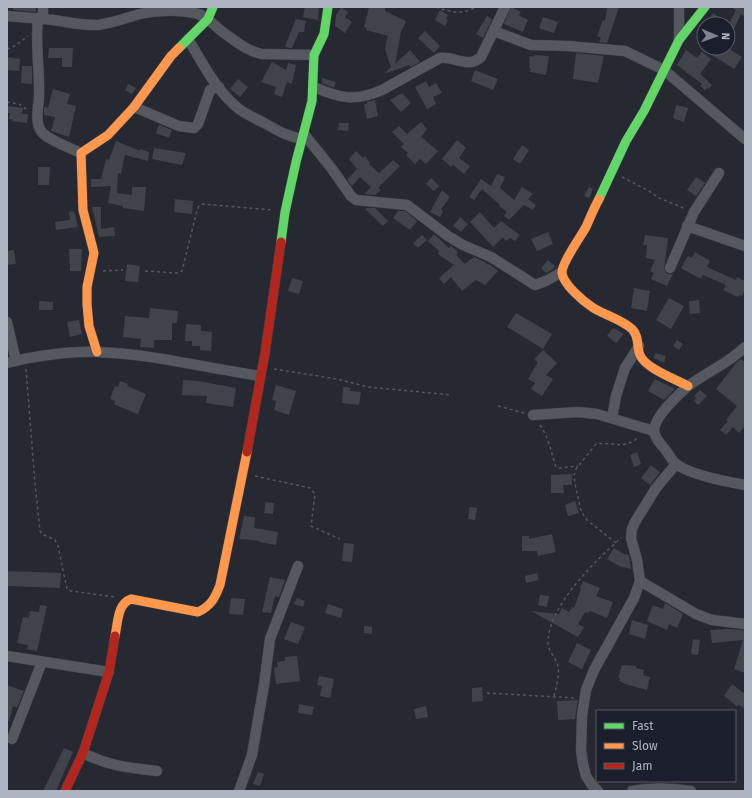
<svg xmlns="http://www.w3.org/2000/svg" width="752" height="798" font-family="'Fira Sans',sans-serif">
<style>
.building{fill:#40434a}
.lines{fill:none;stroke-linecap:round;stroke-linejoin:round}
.street-casing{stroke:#42444a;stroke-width:11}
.fast-casing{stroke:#42444a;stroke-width:10}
.slow-casing{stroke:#42444a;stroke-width:10}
.jam-casing{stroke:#42444a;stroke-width:10}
.path{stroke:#54575d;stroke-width:1.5;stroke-dasharray:3 3;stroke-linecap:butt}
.street{stroke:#565860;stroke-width:10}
.fast{stroke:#63d668;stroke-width:9}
.slow{stroke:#ff974d;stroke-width:9}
.jam{stroke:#b3261e;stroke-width:9}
</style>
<rect width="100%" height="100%" fill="#262931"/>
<g class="building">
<path d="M13 7H36V12L13 10Z"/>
<path d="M305 7H319L318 20 303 17Z"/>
<path d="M341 7 348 12 345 17 352 22 345 33 335 26 336 15Z"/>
<path d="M369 7H385V11L406 21 401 32 395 64 410 50 420 62 411 67 409 65 393 71V73L392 71 384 74 391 67 385 49 388 36 366 30 367 28 364 27Z"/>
<path d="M511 7 521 12 519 15 528 20 523 32 504 24Z"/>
<path d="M607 7H619L607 43 599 42 601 38 597 36 603 20 605 21Z"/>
<path d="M731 7H745V17L741 14 728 41 729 24H706L713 13 729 24 736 10Z"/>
<path d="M440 10 448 15 446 19 448 20 445 26 435 20Z"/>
<path d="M487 16 492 19 483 38 476 34Z"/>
<path d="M543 17 558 22 554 33 539 28Z"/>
<path d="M296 19 306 21 304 32H299L292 48H289L285 46Z"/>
<path d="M425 31 440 46 434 53 418 38Z"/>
<path d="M49 48H73L72 67H62V58H48Z"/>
<path d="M717 48H728L742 57 734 69 712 55Z"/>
<path d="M686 50 697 58 702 52 711 59 700 74 712 85 709 89 707 88 705 90 700 86 702 84 677 65Z"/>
<path d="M576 53 604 56 598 83 573 79Z"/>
<path d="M534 55 549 56 546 75 530 72 531 68H529L530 56 534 57Z"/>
<path d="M7 57 20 59 19 71 7 70Z"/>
<path d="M272 62 286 70 288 63 296 65 292 84 287 82 282 97 274 94 276 87 261 82Z"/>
<path d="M22 66H32V84L21 83Z"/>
<path d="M475 70 498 79 493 90 471 81Z"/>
<path d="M322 78 336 82 334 88 322 83Z"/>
<path d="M238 79 248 87 240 97 230 89Z"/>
<path d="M426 81 429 87 436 83 442 93 433 97 436 104 427 109 415 87Z"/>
<path d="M128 84 136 88 132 94 125 90Z"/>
<path d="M53 89 70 94 67 104 76 106 69 137 51 131 55 117 44 115V107L48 108Z"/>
<path d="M402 93 411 103 401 112 390 100Z"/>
<path d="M375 100 378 116 367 119 364 104H367V102Z"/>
<path d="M676 105 688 108 684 122 673 118Z"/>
<path d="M8 106 23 108 22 114H28L27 123 11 121 12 119H9L10 113H8Z"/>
<path d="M421 122 427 129 421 137 438 151 426 164 420 159 415 164 406 155 408 153 401 147 404 144 392 132 399 126 407 134Z"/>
<path d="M339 123H349L348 131 338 130Z"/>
<path d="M159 125 172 130 169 138 156 133Z"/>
<path d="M457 140 466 148 459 158 470 166 464 174 453 165 451 167 442 159Z"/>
<path d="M116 141 140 151V149L149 152 148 161 125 155 121 174 118 173 117 193 132 195V187H146L144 211 123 208V206L108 203 111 186 91 187V179H101L106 159 109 160Z"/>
<path d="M522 145 529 150 520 164 513 159Z"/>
<path d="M154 148 186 153 182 165 152 159Z"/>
<path d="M356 151 363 158 365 156 370 163 369 164 379 173 393 160 400 166 378 188 381 190 375 195 364 194 371 187 360 177 352 186 347 180 357 169 349 159Z"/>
<path d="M38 167H50L49 185H38Z"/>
<path d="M497 174 505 177 500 188 514 200 522 187 533 194 528 199 536 205 533 210 524 205 509 220 504 216 507 212 499 206 500 205 482 189 474 200 469 197 481 179 491 186Z"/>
<path d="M696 177 705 183 696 196 687 190Z"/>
<path d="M431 178 439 186 434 191 426 184Z"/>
<path d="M589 187 593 189 588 201 589 198 584 196Z"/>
<path d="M442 190 450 197 441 209 443 211 440 217 430 212Z"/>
<path d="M175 199 193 201 192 214 174 212Z"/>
<path d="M92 207H101V229L114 227 115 236 99 237Z"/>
<path d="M367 208H375L388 221 383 226 365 209Z"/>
<path d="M74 211 78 227 56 230 55 222 70 220 69 212Z"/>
<path d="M398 211H405L417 221 410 230 393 218Z"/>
<path d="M480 212 494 228 501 221 520 235 515 241 510 238 506 241 503 237 493 247 470 222Z"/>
<path d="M460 217 468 224 461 232 453 226Z"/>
<path d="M548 232 553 244 537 251 531 239Z"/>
<path d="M434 234 449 248 451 246 458 252 456 255 465 264 474 257 485 262 488 265 489 264 498 271 485 285 476 280 462 291 451 277 444 284 439 278 454 265 438 254 439 251 428 241Z"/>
<path d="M422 235 427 240 418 248 413 243Z"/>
<path d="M645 235 668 238 664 269 667 274H673L667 286 651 279 654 273 650 271 655 260 646 258 647 245H643Z"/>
<path d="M69 249H82L81 271H70Z"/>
<path d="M14 250 16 264 7 265V251Z"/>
<path d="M695 252 710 261 707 267 736 280 737 277 745 281V290L742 296 739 295 738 297 723 290 726 285 703 275 701 279 681 268 688 256 692 258Z"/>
<path d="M548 260 555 266 553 269 546 273 541 268Z"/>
<path d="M127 264 140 266 138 282 125 281Z"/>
<path d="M292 278 303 281 299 294 288 291Z"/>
<path d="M634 288 650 291 647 311 631 308Z"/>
<path d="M669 298 684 306 671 329 656 320Z"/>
<path d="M699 300 700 313 690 314 689 301Z"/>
<path d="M39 301 53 302V310H39Z"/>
<path d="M150 308 178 311 177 323H172V340H154V348L140 347 141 339 123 337 125 316 149 318Z"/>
<path d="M516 313 552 334 543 349 507 327Z"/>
<path d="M79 320 82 334 70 337 67 322Z"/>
<path d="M186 324 201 325V331L212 332 211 351 200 350V346H192V341H185Z"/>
<path d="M613 328 624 334 616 343 607 336Z"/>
<path d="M677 340 683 344 679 350 673 346Z"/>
<path d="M543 350 557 363 546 375 553 379 542 396 531 389 535 383 528 379 538 362 534 359Z"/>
<path d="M655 353 666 356 664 363 654 358Z"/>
<path d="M741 359 745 362V426L739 433 733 427 726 435 720 430 728 421 726 420 737 406 716 389 736 363Z"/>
<path d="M655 379 675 389 664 400 648 391Z"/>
<path d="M183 380 198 381 236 388 233 407 206 403 207 396 182 395Z"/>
<path d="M120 381 128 384 127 386 146 394 138 414 118 406 114 404 115 401 110 399 115 386 118 387Z"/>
<path d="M276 385 296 391 289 415 274 410 276 401 272 400Z"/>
<path d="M343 387 351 388 350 391 361 392 359 405 342 403Z"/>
<path d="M700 390 707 396 698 405 694 401 696 398 694 396Z"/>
<path d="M637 452 641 464 634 467 630 455Z"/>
<path d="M651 465 660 472 650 485 641 478Z"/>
<path d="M572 474V485H563L564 493H551V475Z"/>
<path d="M575 501 579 513 568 516 565 505Z"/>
<path d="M266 502 274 503 273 514 264 513Z"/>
<path d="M470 507 477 508 475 520 468 519Z"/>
<path d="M244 516 255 517 254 528 278 532 276 545 259 542 260 541 239 539Z"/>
<path d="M552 534 556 552 538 556 537 551H522V536H529V539Z"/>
<path d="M344 543 354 544 352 562 342 561Z"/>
<path d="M614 548 624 554 629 555 631 569 619 566 607 559Z"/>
<path d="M7 571 61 573 60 588 7 586Z"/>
<path d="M537 573 539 580 526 583 525 576Z"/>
<path d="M270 577 285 580 279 597 275 596 271 613 262 612Z"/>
<path d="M583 581 600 588 596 596 613 602 607 618 590 611 589 613 585 612 578 624 584 627 578 637 531 611 559 614 562 608 569 612 572 607 574 608 581 589 580 588Z"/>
<path d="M540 595 549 596 547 607 538 605Z"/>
<path d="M231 598 245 599 243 615 229 614Z"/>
<path d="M297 598 305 601 303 607 294 604Z"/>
<path d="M665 603 683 614 677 628 669 624 667 630 647 621 653 605 663 609Z"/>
<path d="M328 604 343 609 341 618 325 613Z"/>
<path d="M40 605 47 606 37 651 27 649 28 645 17 643 23 617 29 618 30 611 39 612Z"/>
<path d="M632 620 648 625 645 639 629 634Z"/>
<path d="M291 622 305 627 298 644 284 639Z"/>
<path d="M364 626 372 627V634L364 633Z"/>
<path d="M729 629 745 630V673L734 669 743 640 712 643 710 630Z"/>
<path d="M693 639 700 640 698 655 691 654Z"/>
<path d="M577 643 591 650 582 669 568 662Z"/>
<path d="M297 656 300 681 276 684 274 668 278 667 277 662 285 661V657Z"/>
<path d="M622 665 636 666V668L644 670 643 675 650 677 647 690 622 683V682L619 681 620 678H618Z"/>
<path d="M319 676 334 679 330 698 320 696 322 686 317 685Z"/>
<path d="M732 684 745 694V709L738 704V707L724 696Z"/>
<path d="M7 685 24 691 17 708 13 706 9 721 7 720Z"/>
<path d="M482 687 483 701 472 702V688Z"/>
<path d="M578 700 575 719 558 720 557 701Z"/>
<path d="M299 704 314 707 312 715 298 713Z"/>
<path d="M426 706 428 717 416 719 414 709Z"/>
<path d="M64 748 73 752 56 791H43Z"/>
<path d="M258 772 264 774 260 786 253 784Z"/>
</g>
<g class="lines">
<defs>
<g id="street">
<path d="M7 16C22 17 38 18 53 20 68 22 83 26 98 25 113 23 126 18 140 14 157 10 178 10 195 13 205 15 212 23 220 30 233 39 246 51 262 54L314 55"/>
<path d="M38 18C35 44 40 72 39 98 38 108 35 122 41 131 46 139 72 149 81 153"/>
<path d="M43 19V7"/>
<path d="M494 31 531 45 568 46 625 51 664 70 745 139"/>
<path d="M188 39C202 62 217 92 239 109 247 115 257 119 266 124 278 131 289 137 303 139"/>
<path d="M679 40V7"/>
<path d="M314 87C339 98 355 102 382 90L440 58C453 56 469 69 481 57L505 7"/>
<path d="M134 107 179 126 194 128 198 124 210 90 214 88 219 87"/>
<path d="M304 134 332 169 351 196 356 200 407 205 448 236 463 245 491 257 535 285 546 281 562 272"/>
<path d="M687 226 745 246"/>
<path d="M670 268 694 212 719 173"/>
<path d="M7 322 16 361"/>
<path d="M745 347C728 364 706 372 687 387 677 396 655 416 654 430 654 437 660 443 664 448 668 453 671 459 675 463 687 474 728 482 745 485"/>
<path d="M7 363C33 356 70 351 98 352 153 354 206 368 260 376"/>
<path d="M533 415 578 412 597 414 654 431"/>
<path d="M612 418 616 396 625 368 639 346"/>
<path d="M640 581 696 614 712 620 745 624"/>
<path d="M7 656 109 672"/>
<path d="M12 739 42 662"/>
<path d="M83 753C108 766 130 768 157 771"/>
<path d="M239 791 252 755 264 685 270 639 298 566"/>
<path d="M598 791 592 785 586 776 583 764 581 750 582 716 586 690 594 670 634 598 640 581 637 560 631 538 632 529 635 522 656 488 676 464"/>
<path d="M632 791C653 787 671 788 691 791"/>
</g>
<g id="fast">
<path d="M179 48 208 19 213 7"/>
<path d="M599 199 626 141 644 111 679 40 705 7"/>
<path d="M281 242 285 212 296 162 312 101 314 55 324 34 328 7"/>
</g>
<g id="slow">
<path d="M599 199C594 208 590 218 586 227 581 236 561 264 562 273 563 284 583 301 592 307 604 315 621 319 632 329 640 337 636 346 640 355 645 368 675 379 688 386"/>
<path d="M97 352 89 326 87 304V287L94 253 83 210 81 153 108 135 134 107 171 56 179 48"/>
<path d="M115 636C118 623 117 604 131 599L198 612C211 606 215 598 220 585L247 452"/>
</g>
<g id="jam">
<path d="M247 452 265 353 281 242"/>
<path d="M65 791 83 753 109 672 115 636"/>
</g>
</defs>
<use href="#street" class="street-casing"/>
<use href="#fast" class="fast-casing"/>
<use href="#slow" class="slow-casing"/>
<use href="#jam" class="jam-casing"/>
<g class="path">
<path d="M436 7C450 12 462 15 476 7"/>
<path d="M7 49 15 46 28 36"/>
<path d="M7 102 19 104 29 111"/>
<path d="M622 177 649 191 659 198 686 209"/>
<path d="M103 271 123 270"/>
<path d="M145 271 178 273 182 271 197 210 199 206 203 204 273 210"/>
<path d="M26 369 35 484 40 531 42 534 55 540 58 546 67 589 71 591 115 597"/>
<path d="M274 369 337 379 368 387 452 395"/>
<path d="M498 406 524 413"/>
<path d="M540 425C549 438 551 452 556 467L559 468 578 466"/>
<path d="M255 476 310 488 315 494 311 526 340 539"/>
<path d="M616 543 587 520 581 511 575 484 574 475 576 469 596 444C613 441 622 451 639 437"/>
<path d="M487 693 575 698"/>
<path d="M554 696C556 687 560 676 558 666 556 658 549 652 548 644 547 607 595 561 621 538"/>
</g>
<use href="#street" class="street"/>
<use href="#fast" class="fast"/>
<use href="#slow" class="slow"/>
<use href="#jam" class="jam"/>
</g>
<rect width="752" height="798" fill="none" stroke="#afb4c3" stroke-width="16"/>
<rect x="596" y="710" width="140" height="72" fill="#1a1f2b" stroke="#565b68"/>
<rect x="604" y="723" width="20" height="6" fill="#63d668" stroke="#565b68"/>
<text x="632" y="730" font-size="12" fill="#afb4c3">Fast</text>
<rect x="604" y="743" width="20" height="6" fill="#ff974d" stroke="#565b68"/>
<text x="632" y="750" font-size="12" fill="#afb4c3">Slow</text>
<rect x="604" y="763" width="20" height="6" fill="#b3261e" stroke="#565b68"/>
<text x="632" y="770" font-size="12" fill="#afb4c3">Jam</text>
<g transform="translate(716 36) rotate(92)"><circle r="19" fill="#1a1f2b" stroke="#565b68"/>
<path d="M0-3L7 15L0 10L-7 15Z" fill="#7f8390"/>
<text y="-6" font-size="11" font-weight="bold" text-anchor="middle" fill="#afb4c3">N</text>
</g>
</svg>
